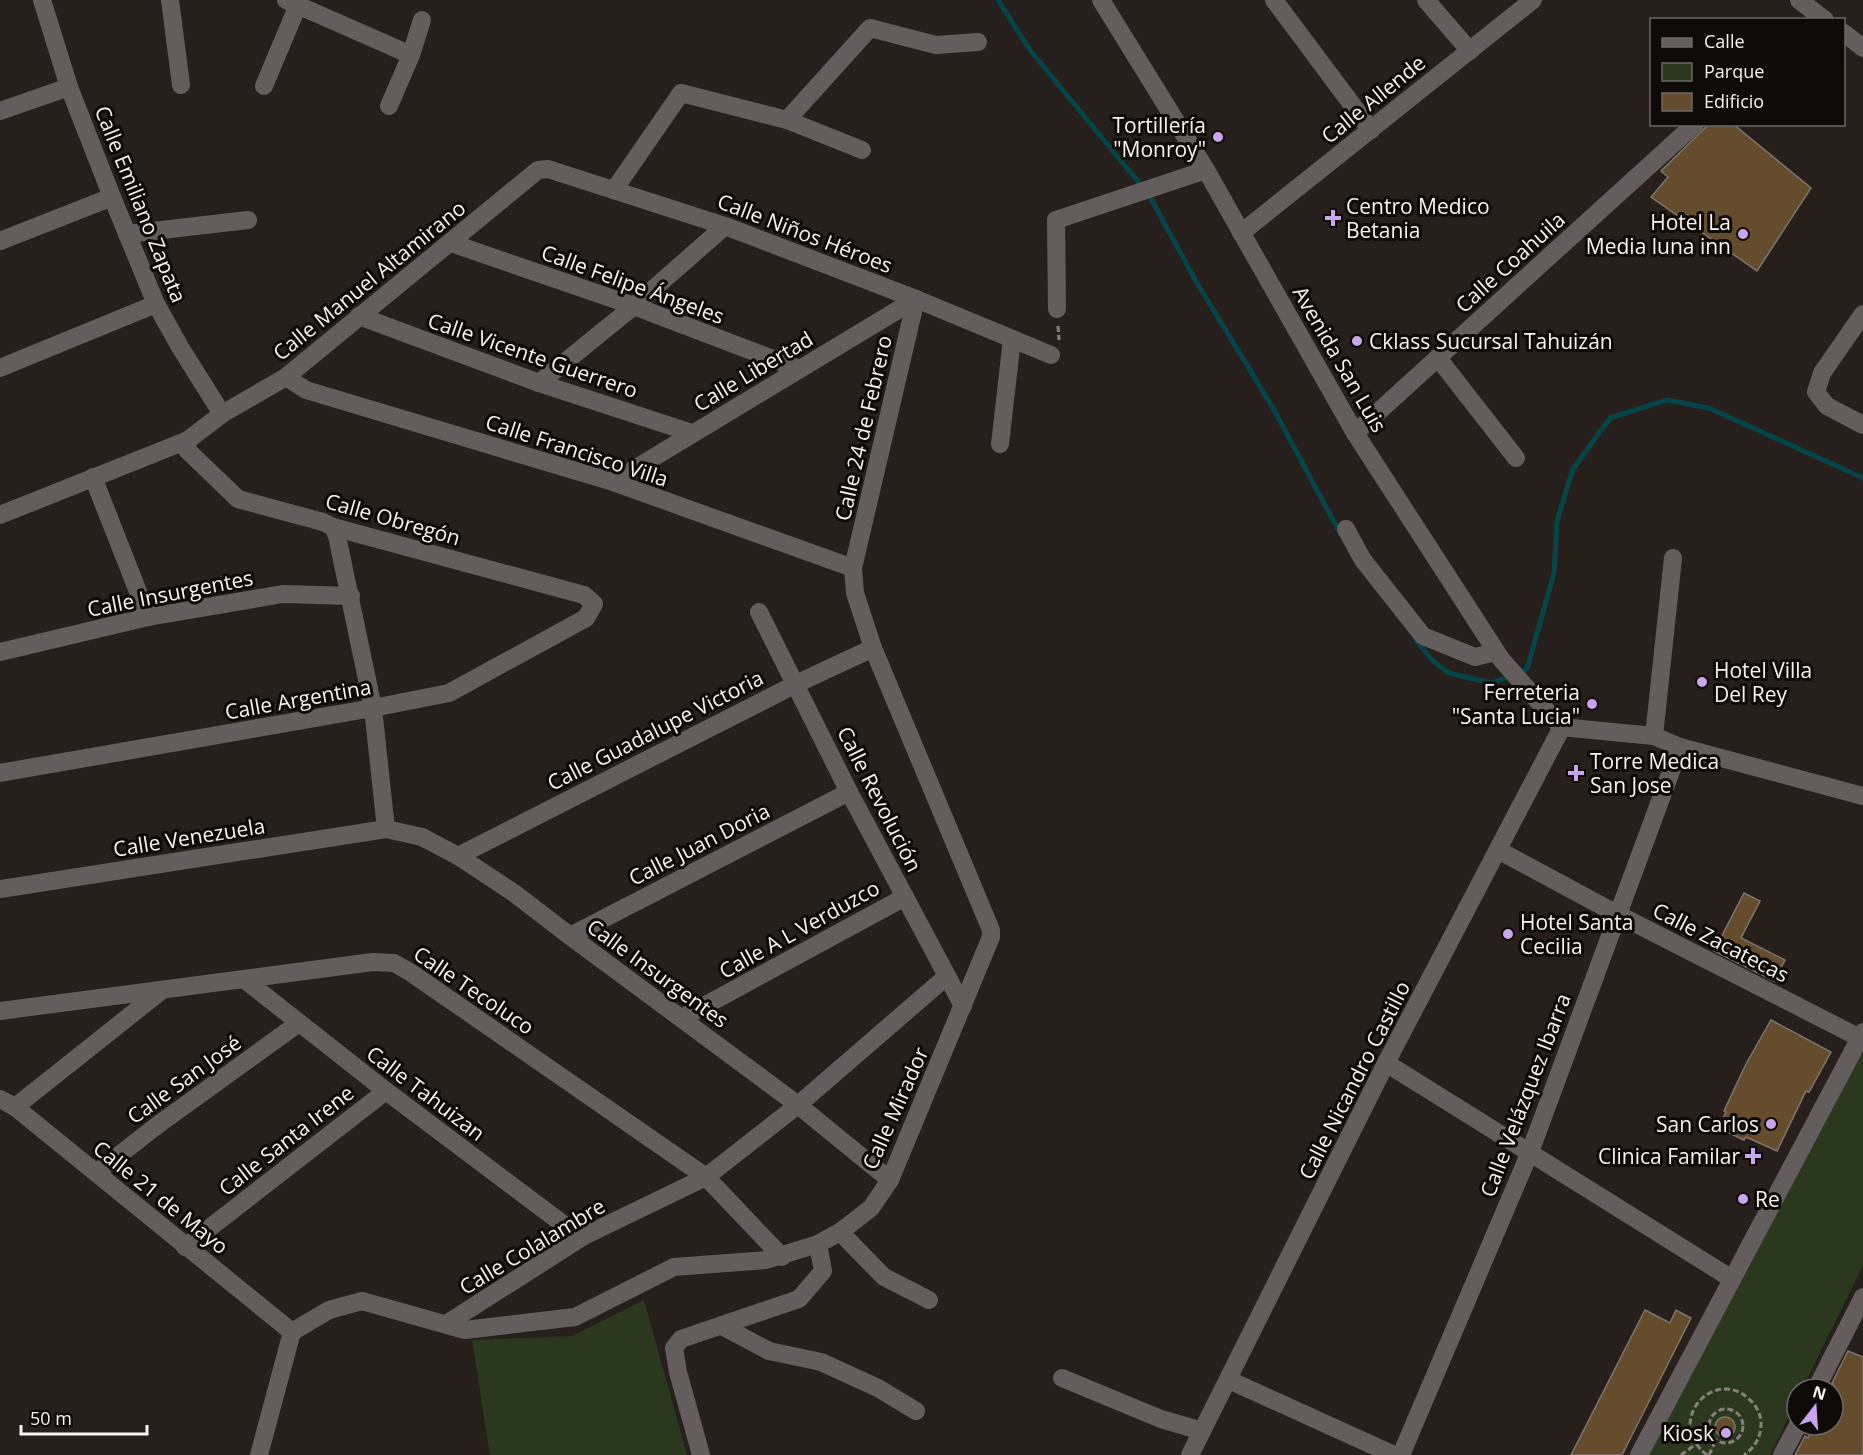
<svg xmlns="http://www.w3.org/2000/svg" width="1863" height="1455" font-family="'Open Sans',sans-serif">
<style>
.green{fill:#2a391e}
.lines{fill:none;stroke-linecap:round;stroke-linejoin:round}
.stream{stroke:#054448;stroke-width:5}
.building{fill:#644c2c;stroke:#7d766e;stroke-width:1.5}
.path{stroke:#87807c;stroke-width:3;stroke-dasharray:6 3;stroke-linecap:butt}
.minor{stroke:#635e5d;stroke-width:18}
.poi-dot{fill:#c8a6ef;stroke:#0d0a08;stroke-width:2}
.labels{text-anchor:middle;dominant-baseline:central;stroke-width:6;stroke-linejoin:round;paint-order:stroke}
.street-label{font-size:21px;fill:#faf4f1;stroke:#0d0a08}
.poi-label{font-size:21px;fill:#faf4f1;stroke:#0d0a08;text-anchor:end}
</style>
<rect width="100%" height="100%" fill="#271f1b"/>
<g class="green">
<path d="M1854 1051 1863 1055V1265L1802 1389H1797V1400L1770 1455H1644Z"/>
<path d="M644 1300 687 1455H490L472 1340 572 1336Z"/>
</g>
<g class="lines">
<g class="stream">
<path d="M998 0 1030 50 1149 195 1197 283 1273 408 1341 535"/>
<path d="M1416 640 1432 660 1449 673 1491 683 1510 676"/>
<path d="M1519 672 1527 669 1554 573 1557 521 1573 469 1610 418 1667 400 1709 408 1863 478"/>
</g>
</g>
<g class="building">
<path d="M1709 124H1733L1811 188 1757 271 1651 197 1668 177 1661 171Z"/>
<path d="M1744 893 1760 901 1741 938 1785 960 1774 981 1714 951Z"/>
<path d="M1771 1020 1831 1052 1809 1092 1806 1091 1777 1151 1746 1137 1744 1140 1718 1128 1726 1112 1724 1111 1746 1064Z"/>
<path d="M1645 1310 1670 1323 1676 1310 1691 1318 1622 1455H1571Z"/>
<path d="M1848 1351 1863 1357V1455H1795L1805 1436 1808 1438 1813 1425H1833V1384L1832 1383Z"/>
<circle cx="1725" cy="1427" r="10"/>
</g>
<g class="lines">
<g class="path">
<path d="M1058 326 1059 340"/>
<circle cx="1726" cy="1426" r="17"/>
<path d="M1681 1455 1696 1444"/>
<path d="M1707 1455C1663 1421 1715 1365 1750 1400 1757 1406 1761 1415 1761 1424 1761 1438 1754 1448 1744 1455"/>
<path d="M1709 1455 1714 1444"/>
</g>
<g class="minor">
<path d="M42 0 69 87 112 197 156 304 180 347 222 414"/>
<path d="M170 0 181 85"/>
<path d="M286 0 411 55"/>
<path d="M1101 0 1206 170 1355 433 1501 659 1561 727 1654 736 1680 747 1863 796"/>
<path d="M1274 0 1371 130"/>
<path d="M1426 0 1470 51"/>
<path d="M1799 0 1825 20"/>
<path d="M1844 33 1863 48"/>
<path d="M264 86 298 5"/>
<path d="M389 106 411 55 422 20"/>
<path d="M0 111 69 87"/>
<path d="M787 120 870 28 936 45 978 42"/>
<path d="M614 190 681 93 787 120 862 150"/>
<path d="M1241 233 1533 0"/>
<path d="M127 234 248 220"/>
<path d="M0 241 112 197"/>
<path d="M451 243 634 306 799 369"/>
<path d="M1057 309 1056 220 1206 170"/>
<path d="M1863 314 1822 373 1816 392 1827 406 1863 425"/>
<path d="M359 316 539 383 692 433"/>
<path d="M1438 358 1516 458"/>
<path d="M0 368 156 304"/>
<path d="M286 377 306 390 613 482 853 568"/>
<path d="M539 383 634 306 725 226"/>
<path d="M1355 433 1695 124"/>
<path d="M1000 444 1012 339"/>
<path d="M93 477 148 617"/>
<path d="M613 482 916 299"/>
<path d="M0 515 188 440 222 414 286 377 538 170 548 169 725 226 916 299 1051 355"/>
<path d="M333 527 337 536 373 708 386 829"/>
<path d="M1346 529 1363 560 1423 636 1475 657 1496 652"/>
<path d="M759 612 849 792 963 1006"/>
<path d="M0 652 148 617 283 594 351 596"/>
<path d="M1654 736 1673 558"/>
<path d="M0 773 373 708 449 693 586 618 594 604 584 595 333 527 323 522 238 499 187 450 188 440"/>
<path d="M1498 850 1617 914 1860 1038"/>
<path d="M458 856 796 684 873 648"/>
<path d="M0 889 386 829 422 837 458 856 514 893 570 936 798 1105 890 1180"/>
<path d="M570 936 849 792"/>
<path d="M245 980 386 1091 571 1230 584 1236"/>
<path d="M0 1011 373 962 394 963 410 972 706 1177 782 1257"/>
<path d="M682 1018 905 897"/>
<path d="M1386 1063 1732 1279"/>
<path d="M0 1099 15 1107 292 1332"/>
<path d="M15 1107 161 991"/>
<path d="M96 1173 159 1124 299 1023"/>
<path d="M840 1232 884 1277 929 1300"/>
<path d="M185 1247 386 1091"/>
<path d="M446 1324 584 1236 706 1177 798 1105 946 977"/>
<path d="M722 1326 769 1351 821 1362 878 1388 916 1411"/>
<path d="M1062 1378 1161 1419 1202 1431"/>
<path d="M1229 1380 1394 1455"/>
<path d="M1816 1389 1863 1297"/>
<path d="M259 1455 292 1332 329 1310 362 1301 465 1330 575 1317 674 1267 766 1260 818 1244 840 1232 871 1208 890 1180 991 937V930L873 648 855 593 853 568 916 299"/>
<path d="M701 1455 678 1372 674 1348 681 1339 799 1299 823 1271 818 1244"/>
<path d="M1190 1455 1386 1063 1562 727"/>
<path d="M1401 1455 1530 1152 1680 747"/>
<path d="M1639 1455 1863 1032"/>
<path d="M1782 1455 1798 1425"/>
</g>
</g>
<g class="poi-dot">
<circle cx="1218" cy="137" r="6"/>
<path d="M1330 209h6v6h6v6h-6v6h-6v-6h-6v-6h6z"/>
<circle cx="1743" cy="234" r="6"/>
<circle cx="1357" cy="341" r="6"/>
<circle cx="1702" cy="682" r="6"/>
<circle cx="1592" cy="704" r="6"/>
<path d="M1573 764h6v6h6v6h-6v6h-6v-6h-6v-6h6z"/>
<circle cx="1508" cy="934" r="6"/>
<circle cx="1771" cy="1124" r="6"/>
<path d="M1750 1147h6v6h6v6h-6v6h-6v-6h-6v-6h6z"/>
<circle cx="1743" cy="1199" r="6"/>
<circle cx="1726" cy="1433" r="6"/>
</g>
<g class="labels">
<g class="street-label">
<text transform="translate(1373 99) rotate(-39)">Calle Allende</text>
<text transform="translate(141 204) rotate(68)">Calle Emiliano Zapata</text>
<text transform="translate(805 233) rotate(21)">Calle Niños Héroes</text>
<text transform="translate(1510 262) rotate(-42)">Calle Coahuila</text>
<text transform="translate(369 280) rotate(-39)">Calle Manuel Altamirano</text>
<text transform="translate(633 284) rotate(20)">Calle Felipe Ángeles</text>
<text transform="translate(533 355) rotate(19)">Calle Vicente Guerrero</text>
<text transform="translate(1340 359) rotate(60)">Avenida San Luis</text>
<text transform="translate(753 371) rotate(-31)">Calle Libertad</text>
<text transform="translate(863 428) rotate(-77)">Calle 24 de Febrero</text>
<text transform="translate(577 450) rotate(18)">Calle Francisco Villa</text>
<text transform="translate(393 519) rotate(16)">Calle Obregón</text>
<text transform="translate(170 593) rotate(-11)">Calle Insurgentes</text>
<text transform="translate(298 699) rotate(-10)">Calle Argentina</text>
<text transform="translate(655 730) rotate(-27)">Calle Guadalupe Victoria</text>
<text transform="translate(880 799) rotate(63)">Calle Revolución</text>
<text transform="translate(189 837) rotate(-9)">Calle Venezuela</text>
<text transform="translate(699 844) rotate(-27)">Calle Juan Doria</text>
<text transform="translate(799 929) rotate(-29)">Calle A L Verduzco</text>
<text transform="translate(1721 942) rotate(27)">Calle Zacatecas</text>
<text transform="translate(658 973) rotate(36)">Calle Insurgentes</text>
<text transform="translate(474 990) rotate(34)">Calle Tecoluco</text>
<text transform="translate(184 1079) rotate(-36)">Calle San José</text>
<text transform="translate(1354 1080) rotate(-63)">Calle Nicandro Castillo</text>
<text transform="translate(426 1093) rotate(37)">Calle Tahuizan</text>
<text transform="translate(1525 1095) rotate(-69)">Calle Velázquez Ibarra</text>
<text transform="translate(895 1108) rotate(-66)">Calle Mirador</text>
<text transform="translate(286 1140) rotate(-38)">Calle Santa Irene</text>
<text transform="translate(161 1197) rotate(39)">Calle 21 de Mayo</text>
<text transform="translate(532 1246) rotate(-31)">Calle Colalambre</text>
</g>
<g class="poi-label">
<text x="1206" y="125">Tortillería<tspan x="1206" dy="24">"Monroy"</tspan></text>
<text x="1346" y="206" text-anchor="start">Centro Medico<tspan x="1346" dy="24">Betania</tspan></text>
<text x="1731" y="222">Hotel La<tspan x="1731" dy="24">Media luna inn</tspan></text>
<text x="1369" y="341" text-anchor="start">Cklass Sucursal Tahuizán</text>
<text x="1714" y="670" text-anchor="start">Hotel Villa<tspan x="1714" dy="24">Del Rey</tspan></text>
<text x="1580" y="692">Ferreteria<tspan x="1580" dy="24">"Santa Lucia"</tspan></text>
<text x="1590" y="761" text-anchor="start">Torre Medica<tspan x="1590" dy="24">San Jose</tspan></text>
<text x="1520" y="922" text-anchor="start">Hotel Santa<tspan x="1520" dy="24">Cecilia</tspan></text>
<text x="1759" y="1124">San Carlos</text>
<text x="1740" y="1156">Clinica Familar</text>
<text x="1755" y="1199" text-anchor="start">Re</text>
<text x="1714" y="1433">Kiosk</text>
</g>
</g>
<rect x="1650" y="18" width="195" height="108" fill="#0d0a08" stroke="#6c6865" stroke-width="1.5"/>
<rect x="1662" y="38" width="30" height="9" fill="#635e5d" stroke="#6c6865" stroke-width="1.5"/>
<text x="1704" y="48" font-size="18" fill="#faf4f1">Calle</text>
<rect x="1662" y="63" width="30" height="18" fill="#2a391e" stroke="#6c6865" stroke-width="1.5"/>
<text x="1704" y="78" font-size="18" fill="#faf4f1">Parque</text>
<rect x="1662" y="93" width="30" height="18" fill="#644c2c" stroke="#6c6865" stroke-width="1.5"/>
<text x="1704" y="108" font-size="18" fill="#faf4f1">Edificio</text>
<g transform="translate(1815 1407) rotate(17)"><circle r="28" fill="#0d0a08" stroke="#6c6865" stroke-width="1.5"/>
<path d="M0-4.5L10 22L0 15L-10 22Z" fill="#c8a6ef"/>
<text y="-9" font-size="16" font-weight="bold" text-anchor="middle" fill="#faf4f1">N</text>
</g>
<path d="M21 1425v9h126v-9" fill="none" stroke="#faf4f1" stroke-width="3"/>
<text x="30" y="1425" font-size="18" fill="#faf4f1" stroke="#0d0a08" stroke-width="4.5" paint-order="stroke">50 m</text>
</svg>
